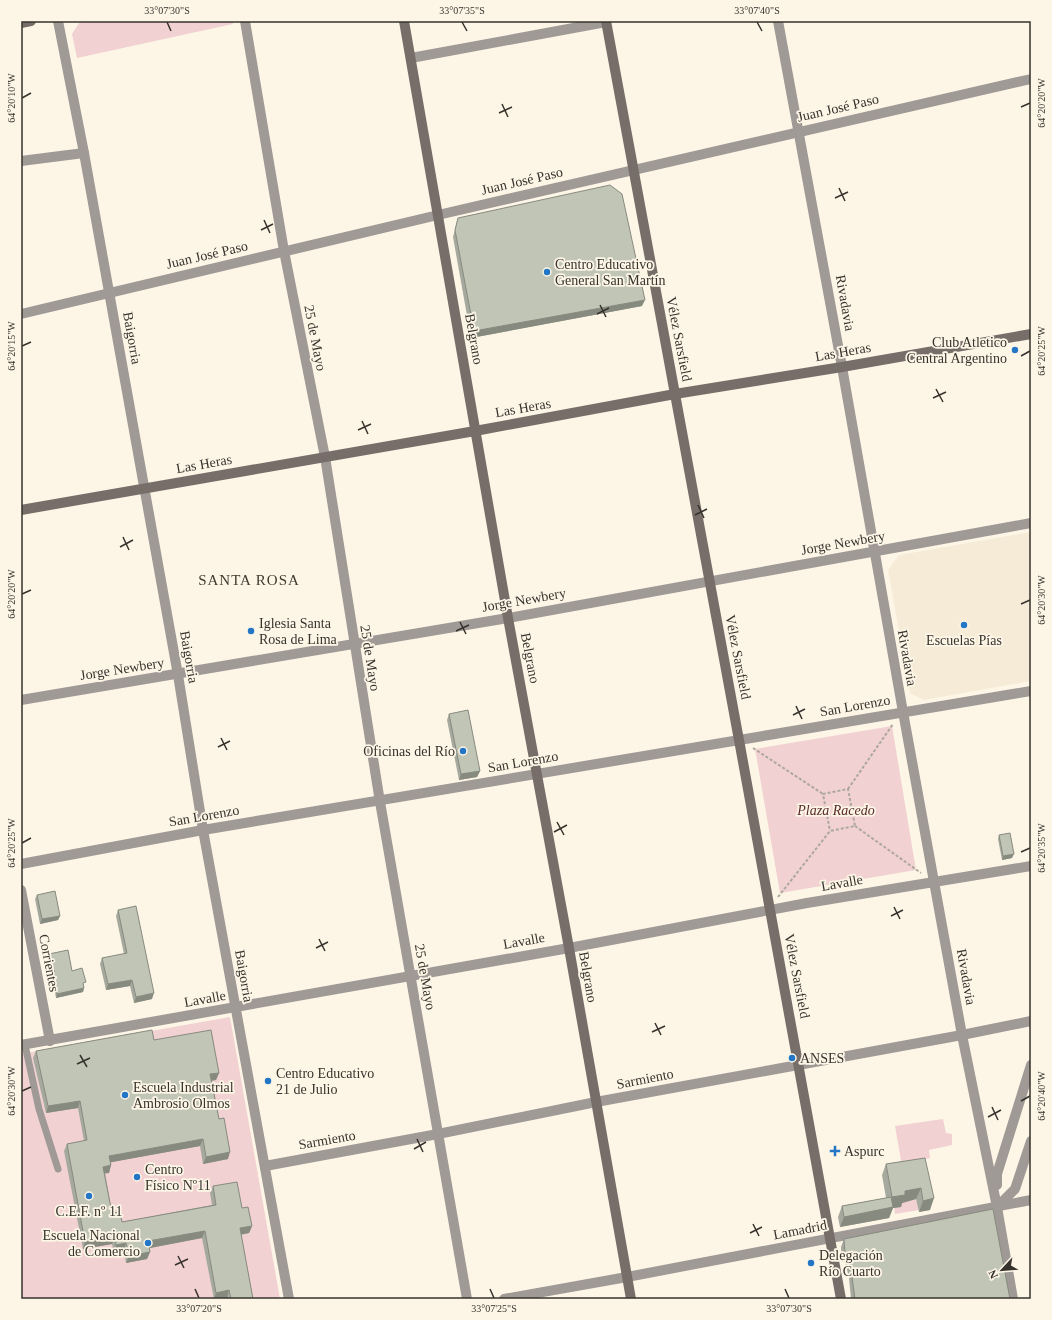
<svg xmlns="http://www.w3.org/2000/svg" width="1052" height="1320" font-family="Georgia,serif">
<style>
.built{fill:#f6ebd6}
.green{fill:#f1d1d1}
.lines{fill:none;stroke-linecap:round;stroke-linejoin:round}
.path{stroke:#ada89c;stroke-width:2;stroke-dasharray:3 2;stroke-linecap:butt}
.lane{stroke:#a09a96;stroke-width:7}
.street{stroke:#a09a96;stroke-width:10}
.secondary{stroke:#776e69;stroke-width:10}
.wall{fill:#a6a99d}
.shaded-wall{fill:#878a7f}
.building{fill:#c1c5b6;stroke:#878a7f}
.ticks{fill:none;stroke:#36332d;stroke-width:1.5}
.poi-dot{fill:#2376c5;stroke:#fdf6e7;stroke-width:1.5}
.labels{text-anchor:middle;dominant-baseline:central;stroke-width:3.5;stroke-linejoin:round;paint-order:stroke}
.street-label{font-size:14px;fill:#36332d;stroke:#fdf6e7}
.poi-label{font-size:14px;fill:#36332d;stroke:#fdf6e7;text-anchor:start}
.park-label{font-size:14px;font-style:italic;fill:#5a2a2b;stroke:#fdf6e7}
.neighbourhood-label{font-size:15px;letter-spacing:1px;fill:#403a2f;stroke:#fdf6e7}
.neatline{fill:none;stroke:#36332d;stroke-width:1.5}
.ticks-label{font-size:10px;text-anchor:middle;fill:#36332d}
</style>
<rect width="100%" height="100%" fill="#fdf6e7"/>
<path class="built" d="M1031 532V681L924 700 910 693 888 570 899 555Z"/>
<g class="green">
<path d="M88 21H232L233 24 77 58 72 34 79 23Z"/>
<path d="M892 726 916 870 780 893 755 749Z"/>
<path d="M230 1017 280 1299H21V1054Z"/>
<path d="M943 1119 946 1133 952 1134V1145L929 1150 930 1158 910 1162 903 1172 895 1126Z"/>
<path d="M916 1199 919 1210 895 1214 894 1207H900V1203Z"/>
</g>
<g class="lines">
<g class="path">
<path d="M753 748 823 794"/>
<path d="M848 789 893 724"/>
<path d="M855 826 921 873"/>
<path d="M778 897 830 831 855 826 848 789 823 794 830 831"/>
</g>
<path class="lane" d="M25 1045 39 1109 58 1169"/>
<g class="street">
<path d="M58 21 84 153 178 675 203 830 289 1299"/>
<path d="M245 21 284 251 325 457 380 802 467 1299"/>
<path d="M778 21 842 367 903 712 962 1035 997 1207 1013 1299"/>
<path d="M411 58 606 22"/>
<path d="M21 161 84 153"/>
<path d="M21 314 438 215 1031 79"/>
<path d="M21 700 508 618 1031 523"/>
<path d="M21 864 203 830 1031 691"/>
<path d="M21 890 50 1041"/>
<path d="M21 1045 569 948 807 903 1031 866"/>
<path d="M265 1166 438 1134 596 1102 962 1035 1031 1021"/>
<path d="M997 1185V1174L1031 1065"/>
<path d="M997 1207 1015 1189 1031 1141"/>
<path d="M504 1299 627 1277 1031 1200"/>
</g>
<g class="secondary">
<path d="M404 21 508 618 569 948 631 1299"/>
<path d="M606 21 739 740 841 1299"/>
<path d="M21 23 31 21"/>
<path d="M21 510 475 431 675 394 842 367 1031 334"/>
</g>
</g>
<g class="wall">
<path d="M458 218 642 306 471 338 453 237Z"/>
<path d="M449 714 480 771 477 777 459 780 447 720Z"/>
<path d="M999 835 1012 858 1002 860 998 839Z"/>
<path d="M37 895 60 916 58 920 40 924 35 899Z"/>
<path d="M118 910 152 999 134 1003 130 986 106 990 100 964 102 958 124 954 116 916Z"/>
<path d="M49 954 72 971 84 987 83 992 56 998 52 975H51L47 959Z"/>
<path d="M154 1040 219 1073 216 1080 212 1081 219 1119 228 1159 203 1164 200 1146 111 1162V1165L109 1173H105L112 1213 122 1222 212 1205 210 1193 213 1186 242 1208 252 1226 249 1233 241 1235 253 1299H227V1298L219 1299H214L202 1238 149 1248 150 1252 147 1259 126 1263 124 1250 114 1252 112 1244 83 1249 64 1151 67 1144 84 1141 78 1108 46 1113 33 1058 36 1051Z"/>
<path d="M925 1158 930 1210 919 1212 916 1199 902 1203 901 1207 893 1208 889 1218 840 1227 838 1217 842 1206 886 1198 882 1175 886 1164Z"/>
<path d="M844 1239 1010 1299H851L849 1278 845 1261 842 1262 841 1247Z"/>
</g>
<g class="shaded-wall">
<path d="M645 300 642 306 471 338 474 331Z"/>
<path d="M480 771 477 777 459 780 461 774Z"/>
<path d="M1014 854 1012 858 1002 860 1003 856Z"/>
<path d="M60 916 58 920 40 924 42 919Z"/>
<path d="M54 970 52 975H51L52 971Z"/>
<path d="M132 980 130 986 106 990 108 984Z"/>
<path d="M84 988 83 992 56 998 57 994Z"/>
<path d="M154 993 152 999 134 1003 136 997Z"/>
<path d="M219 1073 216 1080 208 1081 210 1074Z"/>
<path d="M80 1101 78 1108 46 1113 48 1106Z"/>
<path d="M203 1139 200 1146 107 1163 109 1156Z"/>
<path d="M230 1152 228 1159 203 1164 206 1157Z"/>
<path d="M111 1165 109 1173 101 1174 103 1167Z"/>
<path d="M921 1188 916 1199 902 1203 901 1207 893 1208 889 1218 840 1227 844 1217 887 1208 892 1197 905 1191Z"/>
<path d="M934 1198 930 1210 919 1212 923 1201Z"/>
<path d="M252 1226 249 1233 237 1235 240 1228Z"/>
<path d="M205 1231 202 1238 145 1249 148 1241Z"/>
<path d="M115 1237 112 1244 83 1249 85 1242Z"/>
<path d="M126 1243 124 1250 114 1252 116 1245Z"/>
<path d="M150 1252 147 1259 126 1263 129 1256Z"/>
<path d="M848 1253 845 1261 842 1262 845 1254Z"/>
<path d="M229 1290 227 1298 219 1299H214L216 1293Z"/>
</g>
<g class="building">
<path d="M610 185 622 194 645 300 474 331 455 230 458 218Z"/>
<path d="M468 710 480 771 461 774 449 714Z"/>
<path d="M1010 833 1014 854 1003 856 999 835Z"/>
<path d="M55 891 60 916 42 919 37 895Z"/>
<path d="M136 906 154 993 136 997 132 980 108 984 102 958 127 953 118 910Z"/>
<path d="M68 950 72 971 82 968 86 982 83 983 84 988 57 994 54 970 52 971 49 954Z"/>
<path d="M152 1030 154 1040 211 1030 219 1073 210 1074 219 1119 224 1118 230 1152 206 1157 203 1139 109 1156 111 1165 103 1167 112 1213 120 1212 122 1222 216 1205 213 1186 237 1182 242 1208 248 1207 252 1226 240 1228 253 1299H231L229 1290 216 1293 205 1231 148 1241 150 1252 129 1256 126 1243 116 1245 115 1237 85 1242 67 1144 87 1140 80 1101 48 1106 36 1051Z"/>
<path d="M925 1158 934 1198 923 1201 921 1188 905 1191V1195L892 1197 886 1164Z"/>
<path d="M891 1197 893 1207 844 1217 842 1206Z"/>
<path d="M993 1209 1010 1299H855L851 1270 848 1253 845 1254 844 1239Z"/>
</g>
<path class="ticks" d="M167 22 171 31M462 22 467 31M757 22 762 31M22 98 31 93M502 104 508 117M1021 107 1030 103M499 113 512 107M839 188 845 201M835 198 848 192M264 220 270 233M261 230 273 224M600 305 606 317M597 314 609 308M22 346 31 342M1021 356 1030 351M936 389 943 402M933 398 946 392M362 421 368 434M358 430 371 424M698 505 704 518M695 515 707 509M123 537 129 550M120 547 133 540M22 594 31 590M1021 604 1030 600M460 622 466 634M456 631 469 625M796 706 802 719M793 715 805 709M221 738 227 750M218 747 230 741M557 822 564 835M554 832 567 825M22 843 31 838M1021 852 1030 848M894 907 900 919M891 916 903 910M319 939 325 951M316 948 328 942M655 1023 661 1035M652 1032 665 1026M80 1055 87 1067M77 1064 90 1058M22 1091 31 1087M1021 1101 1030 1096M992 1107 998 1120M988 1117 1001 1110M417 1139 423 1152M414 1149 426 1142M753 1224 759 1236M750 1233 762 1227M178 1256 184 1268M175 1265 188 1259M195 1289 199 1298M490 1289 494 1298M785 1289 789 1298"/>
<g class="poi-dot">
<circle cx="547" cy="272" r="4"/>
<circle cx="1015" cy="350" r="4"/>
<circle cx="964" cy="625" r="4"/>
<circle cx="251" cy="631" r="4"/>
<circle cx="463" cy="751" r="4"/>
<circle cx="792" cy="1058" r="4"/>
<circle cx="268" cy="1081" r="4"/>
<circle cx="125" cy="1095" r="4"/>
<path d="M833 1145h4v4h4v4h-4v4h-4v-4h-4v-4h4z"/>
<circle cx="137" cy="1177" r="4"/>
<circle cx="89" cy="1196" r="4"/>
<circle cx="148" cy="1243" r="4"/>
<circle cx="811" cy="1263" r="4"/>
</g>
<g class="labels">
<g class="street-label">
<text transform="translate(838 108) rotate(-13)">Juan José Paso</text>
<text transform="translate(522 181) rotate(-13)">Juan José Paso</text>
<text transform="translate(207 255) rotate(-13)">Juan José Paso</text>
<text transform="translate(845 303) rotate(80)">Rivadavia</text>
<text transform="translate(132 338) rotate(80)">Baigorria</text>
<text transform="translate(315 338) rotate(79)">25 de Mayo</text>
<text transform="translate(474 339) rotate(80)">Belgrano</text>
<text transform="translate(679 339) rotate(79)">Vélez Sarsfield</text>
<text transform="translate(843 352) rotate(-10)">Las Heras</text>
<text transform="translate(523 408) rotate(-10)">Las Heras</text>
<text transform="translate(204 464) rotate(-10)">Las Heras</text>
<text transform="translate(843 543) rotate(-10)">Jorge Newbery</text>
<text transform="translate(524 600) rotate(-10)">Jorge Newbery</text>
<text transform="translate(189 657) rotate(80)">Baigorria</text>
<text transform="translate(738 657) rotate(79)">Vélez Sarsfield</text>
<text transform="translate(370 658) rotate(81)">25 de Mayo</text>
<text transform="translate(530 658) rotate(79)">Belgrano</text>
<text transform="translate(907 658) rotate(80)">Rivadavia</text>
<text transform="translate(122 669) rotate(-9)">Jorge Newbery</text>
<text transform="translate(855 706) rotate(-10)">San Lorenzo</text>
<text transform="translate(523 762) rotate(-10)">San Lorenzo</text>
<text transform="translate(204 816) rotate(-10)">San Lorenzo</text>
<text transform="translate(842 883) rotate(-10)">Lavalle</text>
<text transform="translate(524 941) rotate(-10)">Lavalle</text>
<text transform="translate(49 963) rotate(79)">Corrientes</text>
<text transform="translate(244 976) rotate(80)">Baigorria</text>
<text transform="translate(797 976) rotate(79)">Vélez Sarsfield</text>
<text transform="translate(425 977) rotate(80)">25 de Mayo</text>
<text transform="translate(588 977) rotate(80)">Belgrano</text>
<text transform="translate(966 977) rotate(80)">Rivadavia</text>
<text transform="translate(205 999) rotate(-10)">Lavalle</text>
<text transform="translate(645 1079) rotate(-11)">Sarmiento</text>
<text transform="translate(327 1140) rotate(-10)">Sarmiento</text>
<text transform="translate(800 1230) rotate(-11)">Lamadrid</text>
</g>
<g class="poi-label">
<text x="555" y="264">Centro Educativo<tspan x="555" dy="16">General San Martín</tspan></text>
<text x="1007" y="342" text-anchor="end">Club Atletico<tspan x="1007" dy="16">Central Argentino</tspan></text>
<text x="259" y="623">Iglesia Santa<tspan x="259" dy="16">Rosa de Lima</tspan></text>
<text x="964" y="640" text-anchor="middle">Escuelas Pías</text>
<text x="455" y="751" text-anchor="end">Oficinas del Río</text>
<text x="800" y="1058">ANSES</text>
<text x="276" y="1073">Centro Educativo<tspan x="276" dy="16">21 de Julio</tspan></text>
<text x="133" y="1087">Escuela Industrial<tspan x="133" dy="16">Ambrosio Olmos</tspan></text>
<text x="844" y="1151">Aspurc</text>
<text x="145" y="1169">Centro<tspan x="145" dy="16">Físico Nº11</tspan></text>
<text x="89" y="1211" text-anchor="middle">C.E.F. nº 11</text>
<text x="140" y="1235" text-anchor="end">Escuela Nacional<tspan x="140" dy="16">de Comercio</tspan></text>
<text x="819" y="1255">Delegación<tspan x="819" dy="16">Río Cuarto</tspan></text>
</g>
<g class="park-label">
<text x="836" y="810">Plaza Racedo</text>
</g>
<g class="neighbourhood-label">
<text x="249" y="580">SANTA ROSA</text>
</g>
</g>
<rect width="1052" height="1320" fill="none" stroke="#fdf6e7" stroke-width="44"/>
<g transform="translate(1002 1270) rotate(244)" stroke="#fdf6e7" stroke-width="3" paint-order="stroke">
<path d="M0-3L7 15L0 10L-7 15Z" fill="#36332d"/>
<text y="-6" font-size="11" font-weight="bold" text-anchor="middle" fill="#36332d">N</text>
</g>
<rect x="22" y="22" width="1008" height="1276" class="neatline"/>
<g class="ticks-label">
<text x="167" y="14">33°07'30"S</text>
<text x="462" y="14">33°07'35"S</text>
<text x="757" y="14">33°07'40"S</text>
<text transform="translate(11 98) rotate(-90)" y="4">64°20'10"W</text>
<text transform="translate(1041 103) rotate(-90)" y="4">64°20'20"W</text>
<text transform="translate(11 346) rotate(-90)" y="4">64°20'15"W</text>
<text transform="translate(1041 351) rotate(-90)" y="4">64°20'25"W</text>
<text transform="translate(11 594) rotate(-90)" y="4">64°20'20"W</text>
<text transform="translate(1041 600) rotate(-90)" y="4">64°20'30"W</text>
<text transform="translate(11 843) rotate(-90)" y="4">64°20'25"W</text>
<text transform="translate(1041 848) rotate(-90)" y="4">64°20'35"W</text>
<text transform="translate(11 1091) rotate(-90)" y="4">64°20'30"W</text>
<text transform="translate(1041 1096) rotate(-90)" y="4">64°20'40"W</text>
<text x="199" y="1312">33°07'20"S</text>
<text x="494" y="1312">33°07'25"S</text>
<text x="789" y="1312">33°07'30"S</text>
</g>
</svg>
